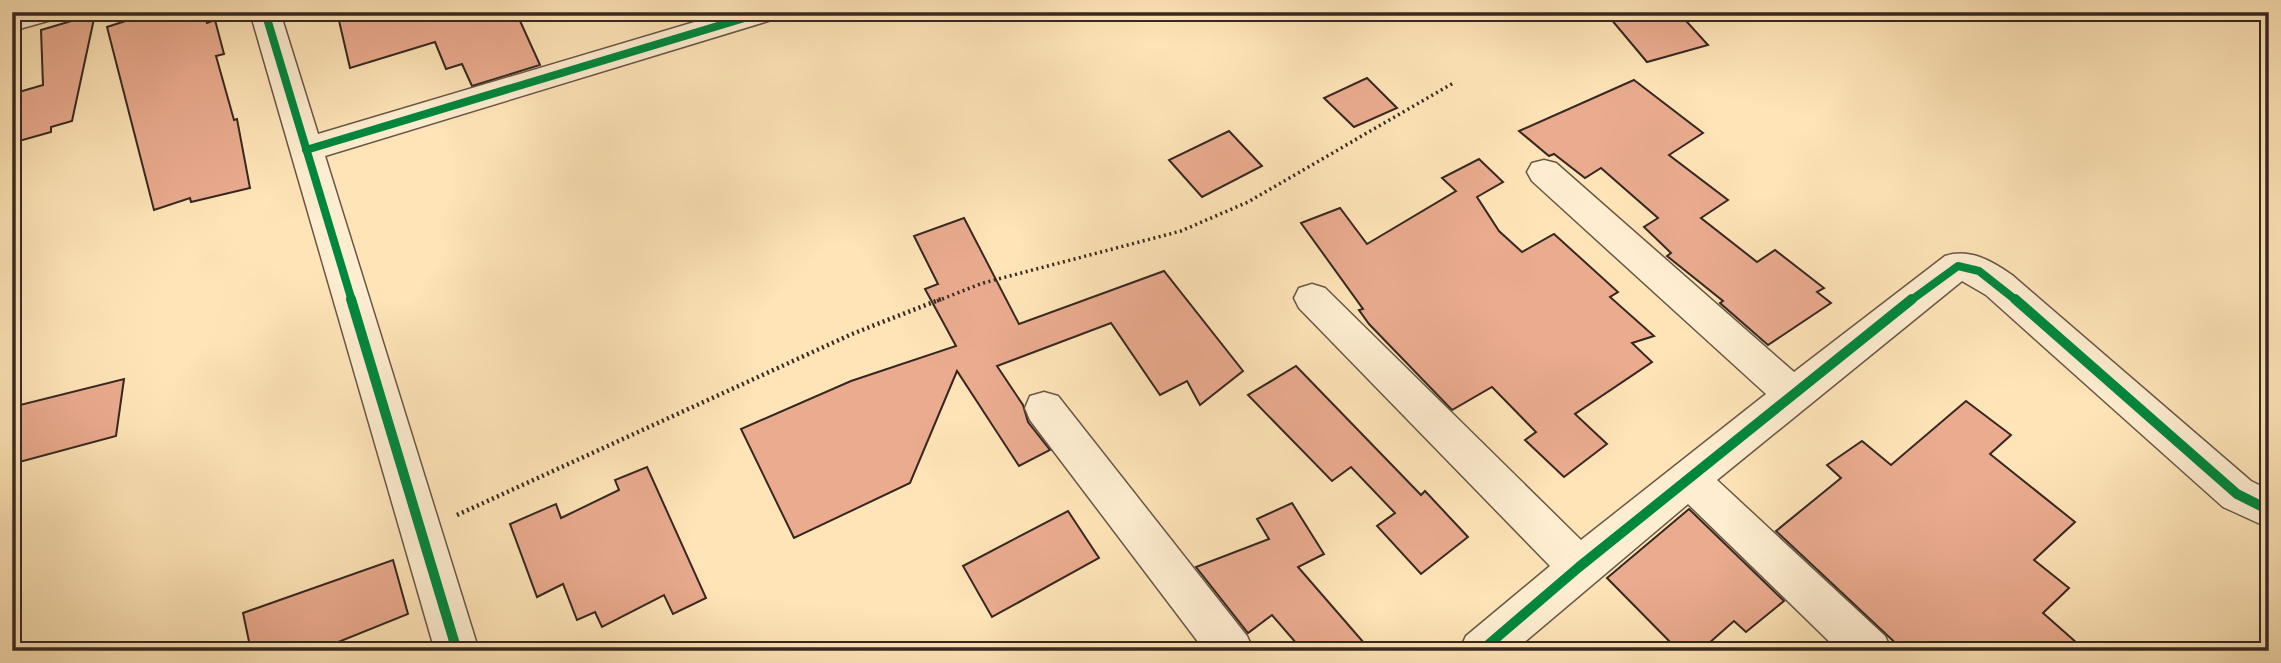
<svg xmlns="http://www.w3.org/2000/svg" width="2281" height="663" font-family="Vollkorn,serif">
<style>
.building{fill:#eaab8f;stroke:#362821;stroke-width:2}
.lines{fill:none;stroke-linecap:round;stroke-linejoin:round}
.minor-casing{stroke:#685746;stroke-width:3}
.path-far1{stroke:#362821;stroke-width:3.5;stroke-dasharray:2 3.5;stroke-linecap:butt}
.path{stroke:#362821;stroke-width:4.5;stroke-dasharray:2 3.5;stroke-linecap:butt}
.minor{fill:#feedd0;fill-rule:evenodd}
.cycleway-far1-casing{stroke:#feedd0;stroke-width:11}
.cycleway-casing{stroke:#feedd0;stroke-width:14}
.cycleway-far1{stroke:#00873e;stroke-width:8}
.cycleway{stroke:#00873e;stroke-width:10}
</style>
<rect width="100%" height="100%" fill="#fee4b7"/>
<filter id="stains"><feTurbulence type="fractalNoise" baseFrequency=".00286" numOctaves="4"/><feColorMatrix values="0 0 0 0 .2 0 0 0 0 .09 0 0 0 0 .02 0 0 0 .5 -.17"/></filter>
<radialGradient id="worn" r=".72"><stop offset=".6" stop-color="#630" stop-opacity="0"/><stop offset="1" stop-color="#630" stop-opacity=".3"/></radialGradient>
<g class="building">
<path d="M153 12H204L207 23 215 20 224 54 216 56 234 120 237 119 250 188 191 202 190 198 154 210 107 27Z"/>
<path d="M337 12H516L540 65 472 86 462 64 446 69 435 42 350 68Z"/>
<path d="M1605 12H1678L1708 45 1647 62Z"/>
<path d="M95 14 72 121 51 127V132L12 143V94L43 85 41 30Z"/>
<path d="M1367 78 1397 108 1354 127 1324 98Z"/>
<path d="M1634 80 1703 133 1669 155 1728 200 1701 218 1757 262 1775 250 1824 288 1817 292 1831 303 1768 345 1720 303 1723 301 1667 256 1671 253 1644 227 1658 218 1601 168 1585 178 1554 154 1549 156 1519 131Z"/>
<path d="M1229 131 1262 166 1202 197 1169 160Z"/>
<path d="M1479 159 1503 182 1477 197 1499 231 1522 252 1554 234 1618 292 1610 297 1654 336 1632 343 1652 362 1575 414 1607 444 1564 477 1525 440 1536 432 1492 387 1452 410 1369 324 1359 310 1363 309 1301 223 1340 208 1367 244 1456 191 1442 178Z"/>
<path d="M964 218 1019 324 1164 271 1243 371 1200 405 1187 381 1160 395 1111 323 997 366 1023 405 1028 422 1050 450 1019 466 957 371 910 483 794 538 741 429 851 381 956 346 925 289 938 284 914 236Z"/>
<path d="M1296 366 1421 495 1425 491 1468 537 1421 574 1377 526 1395 513 1351 467 1332 481 1248 395Z"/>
<path d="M124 379 116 436 12 464V407Z"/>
<path d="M1966 401 2011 435 1990 454 2075 522 2034 560 2069 588 2043 613 2086 651H1904L1776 531 1841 478 1827 465 1862 441 1891 465Z"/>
<path d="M647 467 706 598 673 614 664 595 602 627 595 612 577 620 563 584 537 597 510 524 556 504 561 518 619 490 615 480Z"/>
<path d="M1292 503 1324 554 1298 567 1371 651H1303L1272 615 1248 633 1196 567 1269 539 1257 519Z"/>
<path d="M1689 509 1784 601 1746 632 1734 621 1700 651H1679L1607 578Z"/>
<path d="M1068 511 1099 558 992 617 963 566Z"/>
<path d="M393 560 408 614 316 651H251L243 613Z"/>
</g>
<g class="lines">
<defs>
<g id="minor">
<path d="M12 12H59L55 19 12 31Z"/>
<path d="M250 12H280L318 134 728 12H779L775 19 325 156 479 651H435Z"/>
<path d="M1544 160 1556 163 1794 372 1945 256C1970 248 1992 261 2012 275L2251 481 2269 490V528L2223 507 1986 295 1962 281 1717 480 1885 636 1892 651H1839L1688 504 1514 651H1459L1466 636 1550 566 1299 308 1294 298 1299 288 1312 284 1325 288 1581 540 1766 394 1532 181 1527 172 1532 163Z"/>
<path d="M1044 392 1058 396 1247 636 1254 651H1205L1030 420 1025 408 1030 396Z"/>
</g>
</defs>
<use href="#minor" class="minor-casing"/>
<path class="path-far1" d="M937 301 983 283 1181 231 1248 202 1455 82"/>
<path class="path" d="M457 515 852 334 941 299"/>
<use href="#minor" class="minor"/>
<defs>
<g id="cycleway-far1">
<path d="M265 12 352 301"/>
<path d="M306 150 764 12"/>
<path d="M1910 301 1958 266 1979 271 2017 301"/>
</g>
<g id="cycleway">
<path d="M351 299 457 651"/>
<path d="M2015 299 2237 494 2269 510"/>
<path d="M1481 651 1579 567 1912 299"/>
</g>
</defs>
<use href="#cycleway-far1" class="cycleway-far1-casing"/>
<use href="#cycleway" class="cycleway-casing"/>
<use href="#cycleway-far1" class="cycleway-far1"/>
<use href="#cycleway" class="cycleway"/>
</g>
<rect width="2281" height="663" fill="none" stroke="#fee4b7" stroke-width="42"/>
<rect x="14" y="14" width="2253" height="635" fill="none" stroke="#362821" stroke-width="3.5"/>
<rect x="21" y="21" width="2239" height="621" fill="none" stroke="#362821" stroke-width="2"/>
<rect width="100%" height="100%" filter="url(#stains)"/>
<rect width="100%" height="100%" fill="url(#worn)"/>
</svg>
